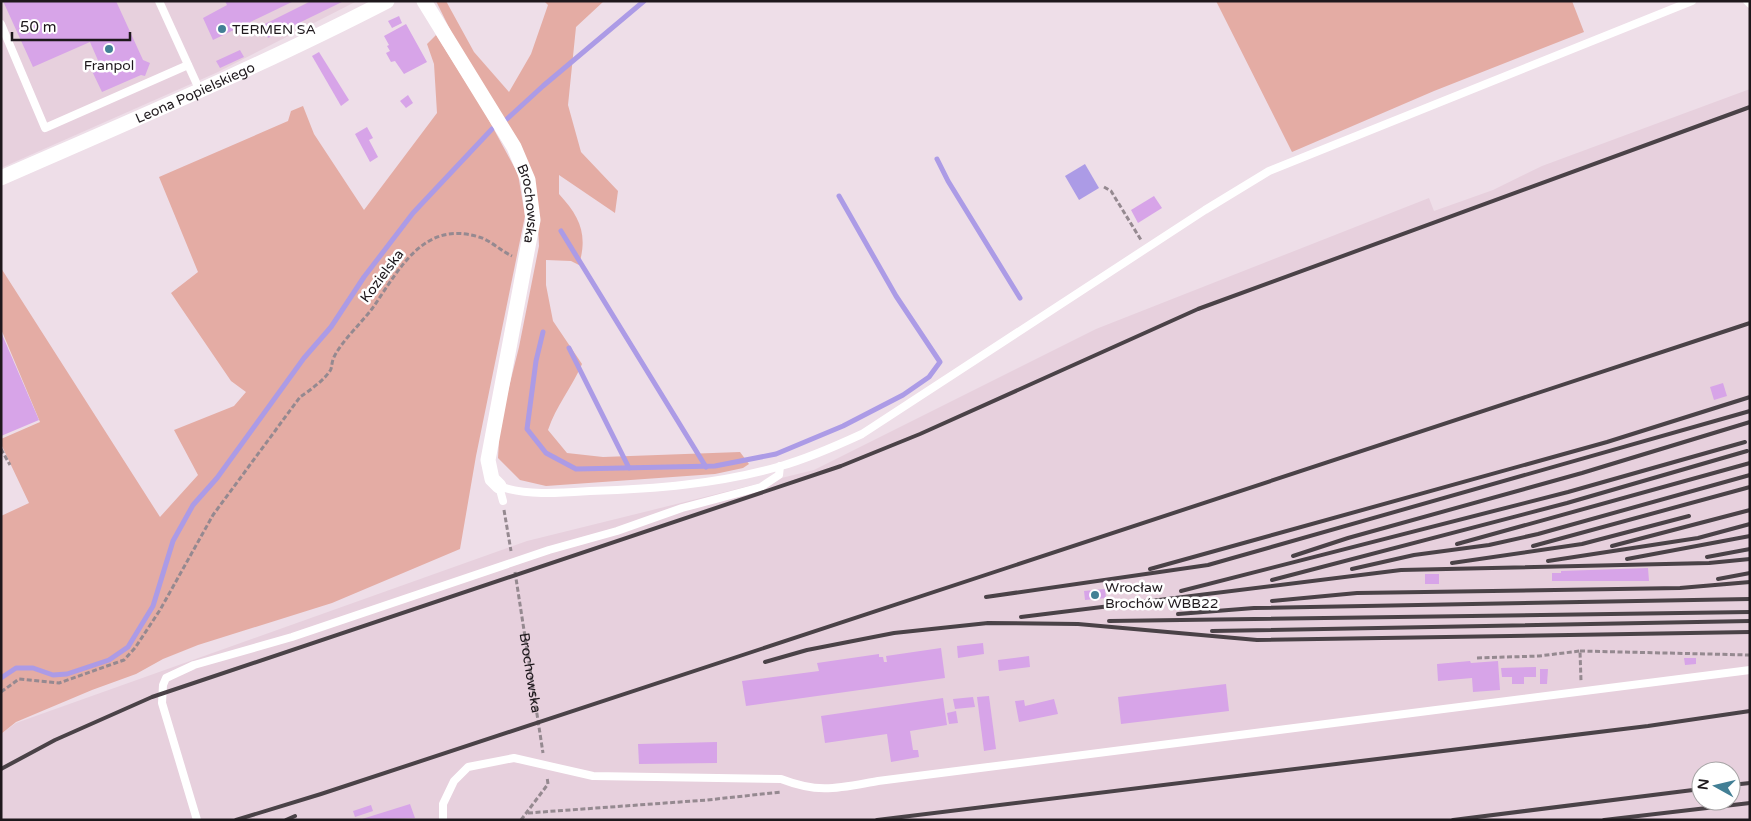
<svg xmlns="http://www.w3.org/2000/svg" width="1751" height="821" font-family="'Varela Round',sans-serif">
<style>
.built{fill:#e7d0dd;fill-rule:evenodd}
.green{fill:#e4aca4}
.water{fill:#ac9be6}
.lines{fill:none;stroke-linecap:round;stroke-linejoin:round}
.stream{stroke:#ac9be6;stroke-width:5}
.building{fill:#d7a4e8}
.path{stroke:#958990;stroke-width:3;stroke-dasharray:5 2.5;stroke-linecap:butt}
.service{stroke:#fff;stroke-width:8}
.minor{stroke:#fff;stroke-width:15}
.rail{stroke:#4a4247;stroke-width:4}
.poi-dot{fill:#427f95;stroke:#fff;stroke-width:2}
.labels{text-anchor:middle;dominant-baseline:central;stroke-width:5;stroke-linejoin:round;paint-order:stroke}
.poi-label{font-size:14px;fill:#1e181c;stroke:#fff;text-anchor:start}
.street-label{font-size:14px;fill:#1e181c;stroke:#fff}
</style>
<rect width="100%" height="100%" fill="#eedee8"/>
<g class="built">
<path d="M1 1H357L218 72 1 168Z"/>
<path d="M1750 89V820H1V734L16 723 527 541 814 470 1096 329 1429 198 1434 211 1493 190 1542 166ZM1701 771H1731V801H1701Z"/>
</g>
<g class="green">
<path d="M436 1H446L474 52 509 92 531 54 548 5 544 1H604L576 27 568 105 581 152 618 191 615 213 559 175V194C580 217 588 234 579 265L571 261 546 260V285L553 321 582 364C572 387 556 406 548 430L567 453 603 457 740 452 749 464 743 468 715 474 546 486 520 480 498 458 500 423 519 347 539 246 537 206Z"/>
<path d="M1216 1H1572L1584 32 1434 91 1292 152Z"/>
<path d="M436 35 484 111 518 174 525 216 476 456 460 549 332 603 198 645 163 659 136 674 92 690 16 722 1 734V516L29 503 1 444V439L40 422 1 329V268L160 517 198 475 174 430 234 406 246 392 231 381 171 293 198 272 159 177 288 121 291 111 303 106 314 134 364 210 437 113 434 64 427 44Z"/>
</g>
<path class="water" d="M1085 164 1099 188 1079 200 1065 176Z"/>
<g class="lines">
<g class="stream">
<path d="M507 119 543 86 644 1"/>
<path d="M937 159 948 181 1020 298"/>
<path d="M561 231 706 467"/>
<path d="M543 332 536 361 527 429 546 453 576 469 715 466 776 454 843 426 903 395 929 377 940 362 896 296 839 196"/>
<path d="M569 348 629 468"/>
<path d="M1 678 16 668H33L53 675 67 674 109 660 128 647 153 606 173 541 193 505 217 478 304 358 331 327 364 277 413 213 492 129"/>
</g>
</g>
<g class="building">
<path d="M3 1H116L143 60 150 63 145 76 141 75 102 92 91 69 100 65 90 42 33 67Z"/>
<path d="M225 1H294L213 40 203 18 227 5Z"/>
<path d="M311 1H344L268 38 261 26Z"/>
<path d="M399 16 402 23 392 28 388 21Z"/>
<path d="M406 24 427 62 404 74 395 61 391 62 386 53 390 51 387 46 389 45 384 36Z"/>
<path d="M240 50 244 57 220 68 216 61Z"/>
<path d="M319 52 349 100 341 106 312 56Z"/>
<path d="M408 95 413 103 406 108 400 101Z"/>
<path d="M367 127 373 138 369 140 378 157 370 162 355 134Z"/>
<path d="M1154 196 1162 208 1138 223 1131 210Z"/>
<path d="M1 332 39 420 1 436Z"/>
<path d="M1723 383 1727 396 1714 400 1710 387Z"/>
<path d="M1648 568 1649 581H1552V573H1561V571Z"/>
<rect x="1425" y="574" width="14" height="10"/>
<path d="M1105 589 1106 598 1085 600 1084 591Z"/>
<path d="M983 643 984 654 958 658 957 646Z"/>
<path d="M941 648 945 678 746 706 742 681 819 671 817 663 879 654V657H883L884 662H887L886 656Z"/>
<path d="M1029 656 1030 667 999 671 998 660Z"/>
<path d="M1684 658H1696V664L1685 665Z"/>
<path d="M1470 661 1471 663 1498 661 1500 690 1473 692 1472 678 1438 681 1437 664Z"/>
<path d="M1536 667V677H1524V684H1512V677H1502L1501 668Z"/>
<path d="M1540 669H1548L1547 684H1540Z"/>
<path d="M1226 684 1229 711 1121 724 1118 697Z"/>
<path d="M989 696 996 749 984 751 977 697Z"/>
<path d="M973 697 975 707 955 709 953 699Z"/>
<path d="M943 698 947 725 910 731 913 750H918L919 757 891 762 887 734 825 743 821 716Z"/>
<path d="M1054 699 1058 714 1019 722 1015 701 1024 700 1025 706Z"/>
<path d="M956 711 958 723 949 724 947 713Z"/>
<path d="M717 742V763L639 764 638 744Z"/>
<path d="M410 804 415 818 362 820V819Z"/>
<path d="M371 805 373 811 355 817 353 811Z"/>
</g>
<g class="lines">
<g class="path">
<path d="M1104 187 1111 191 1141 240"/>
<path d="M1 449 10 465"/>
<path d="M504 510 511 551"/>
<path id="s1" d="M515 572 543 753"/>
<path d="M1580 651 1750 655"/>
<path d="M1477 658 1539 656 1580 651 1581 681"/>
<path d="M1 692 19 679 59 683 124 660 135 648 160 610 213 515 300 397C309 391 327 378 331 369 332 365 332 361 334 357 343 339 362 323 374 306 400 268 424 220 479 237 490 240 501 251 512 256"/>
<path d="M528 813 707 800 781 792"/>
<path d="M521 820 548 784 547 777"/>
</g>
<g class="service">
<path d="M159 1 200 91"/>
<path d="M1747 1 1750 4"/>
<path d="M1 24 45 128 188 65"/>
<path d="M499 486C526 496 561 493 590 491 654 489 719 484 781 466 809 458 836 446 862 434L1205 210 1269 171 1692 1"/>
<path d="M499 486 503 501"/>
<path d="M197 820 162 703 163 685 166 678 194 665 292 637 549 550 617 531 682 508 761 487 779 475 780 466"/>
<path d="M443 820V804L454 781 468 767 514 758 593 776 781 779C820 794 838 788 878 781L1750 670"/>
</g>
<g class="minor">
<path id="s2" d="M424 1 514 147 528 180 533 220 488 460 492 479 499 486"/>
<path id="s3" d="M1 178C131 121 261 66 387 1"/>
</g>
<g class="rail">
<path d="M1457 544 1750 463"/>
<path d="M1533 546 1750 487"/>
<path d="M1612 546 1750 510"/>
<path d="M1293 556 1348 538 1582 473 1750 422"/>
<path d="M1707 557 1750 549"/>
<path d="M1627 559 1750 536"/>
<path d="M1548 561 1698 538 1750 524"/>
<path d="M1452 563 1582 544 1689 516"/>
<path d="M1150 569 1607 442 1750 397"/>
<path d="M1352 569 1414 555 1489 545 1538 534 1750 475"/>
<path d="M1718 579 1750 573"/>
<path d="M1272 580 1567 503 1747 451"/>
<path d="M1181 591 1568 492 1745 442"/>
<path d="M986 597 1208 565 1750 411"/>
<path d="M1272 601 1357 593 1680 588 1750 582"/>
<path d="M1178 614 1254 608 1750 599"/>
<path d="M1021 617 1401 570 1709 563 1750 559"/>
<path d="M1109 621 1750 612"/>
<path d="M1212 631 1750 621"/>
<path d="M765 662 807 650 894 633 988 623 1078 624 1257 640 1750 632"/>
<path d="M1 769 55 740 152 697 841 466 920 434 1198 309 1750 107"/>
<path d="M1731 785 1750 783"/>
<path d="M236 820 321 794 1750 323"/>
<path d="M286 820 295 816"/>
<path d="M877 820 1648 726 1750 711"/>
<path d="M1453 820 1701 789"/>
<path d="M1604 820 1750 803"/>
</g>
</g>
<g class="poi-dot">
<circle cx="222" cy="29" r="5"/>
<circle cx="109" cy="49" r="5"/>
<circle cx="1095" cy="595" r="5"/>
</g>
<g class="labels">
<g class="poi-label">
<text x="232" y="29">TERMEN SA</text>
<text x="109" y="65" text-anchor="middle">Franpol</text>
<text x="1105" y="587">Wrocław<tspan x="1105" dy="16">Brochów WBB22</tspan></text>
</g>
<g class="street-label">
<text stroke="none"><textPath href="#s3" startOffset="212">Leona Popielskiego</textPath></text>
<text stroke="none"><textPath href="#s2" startOffset="231">Brochowska</textPath></text>
<text transform="translate(382 276) rotate(-53)">Kozielska</text>
<text stroke="none"><textPath href="#s1" startOffset="102">Brochowska</textPath></text>
</g>
</g>
<rect width="1751" height="821" fill="none" stroke="#1e181c" stroke-width="5"/>
<g transform="translate(1716 786) rotate(278)"><circle r="24" fill="#ffffff" stroke="#a5a3a4"/>
<path d="M0-4L9 19L0 12L-9 19Z" fill="#427f95"/>
<text y="-8" font-size="14" font-weight="bold" text-anchor="middle" fill="#1e181c">N</text>
</g>
<path d="M12 32v8h118v-8" fill="none" stroke="#1e181c" stroke-width="2.5"/>
<text x="20" y="32" font-size="15" fill="#1e181c" stroke="#ffffff" stroke-width="4" paint-order="stroke">50 m</text>
</svg>
